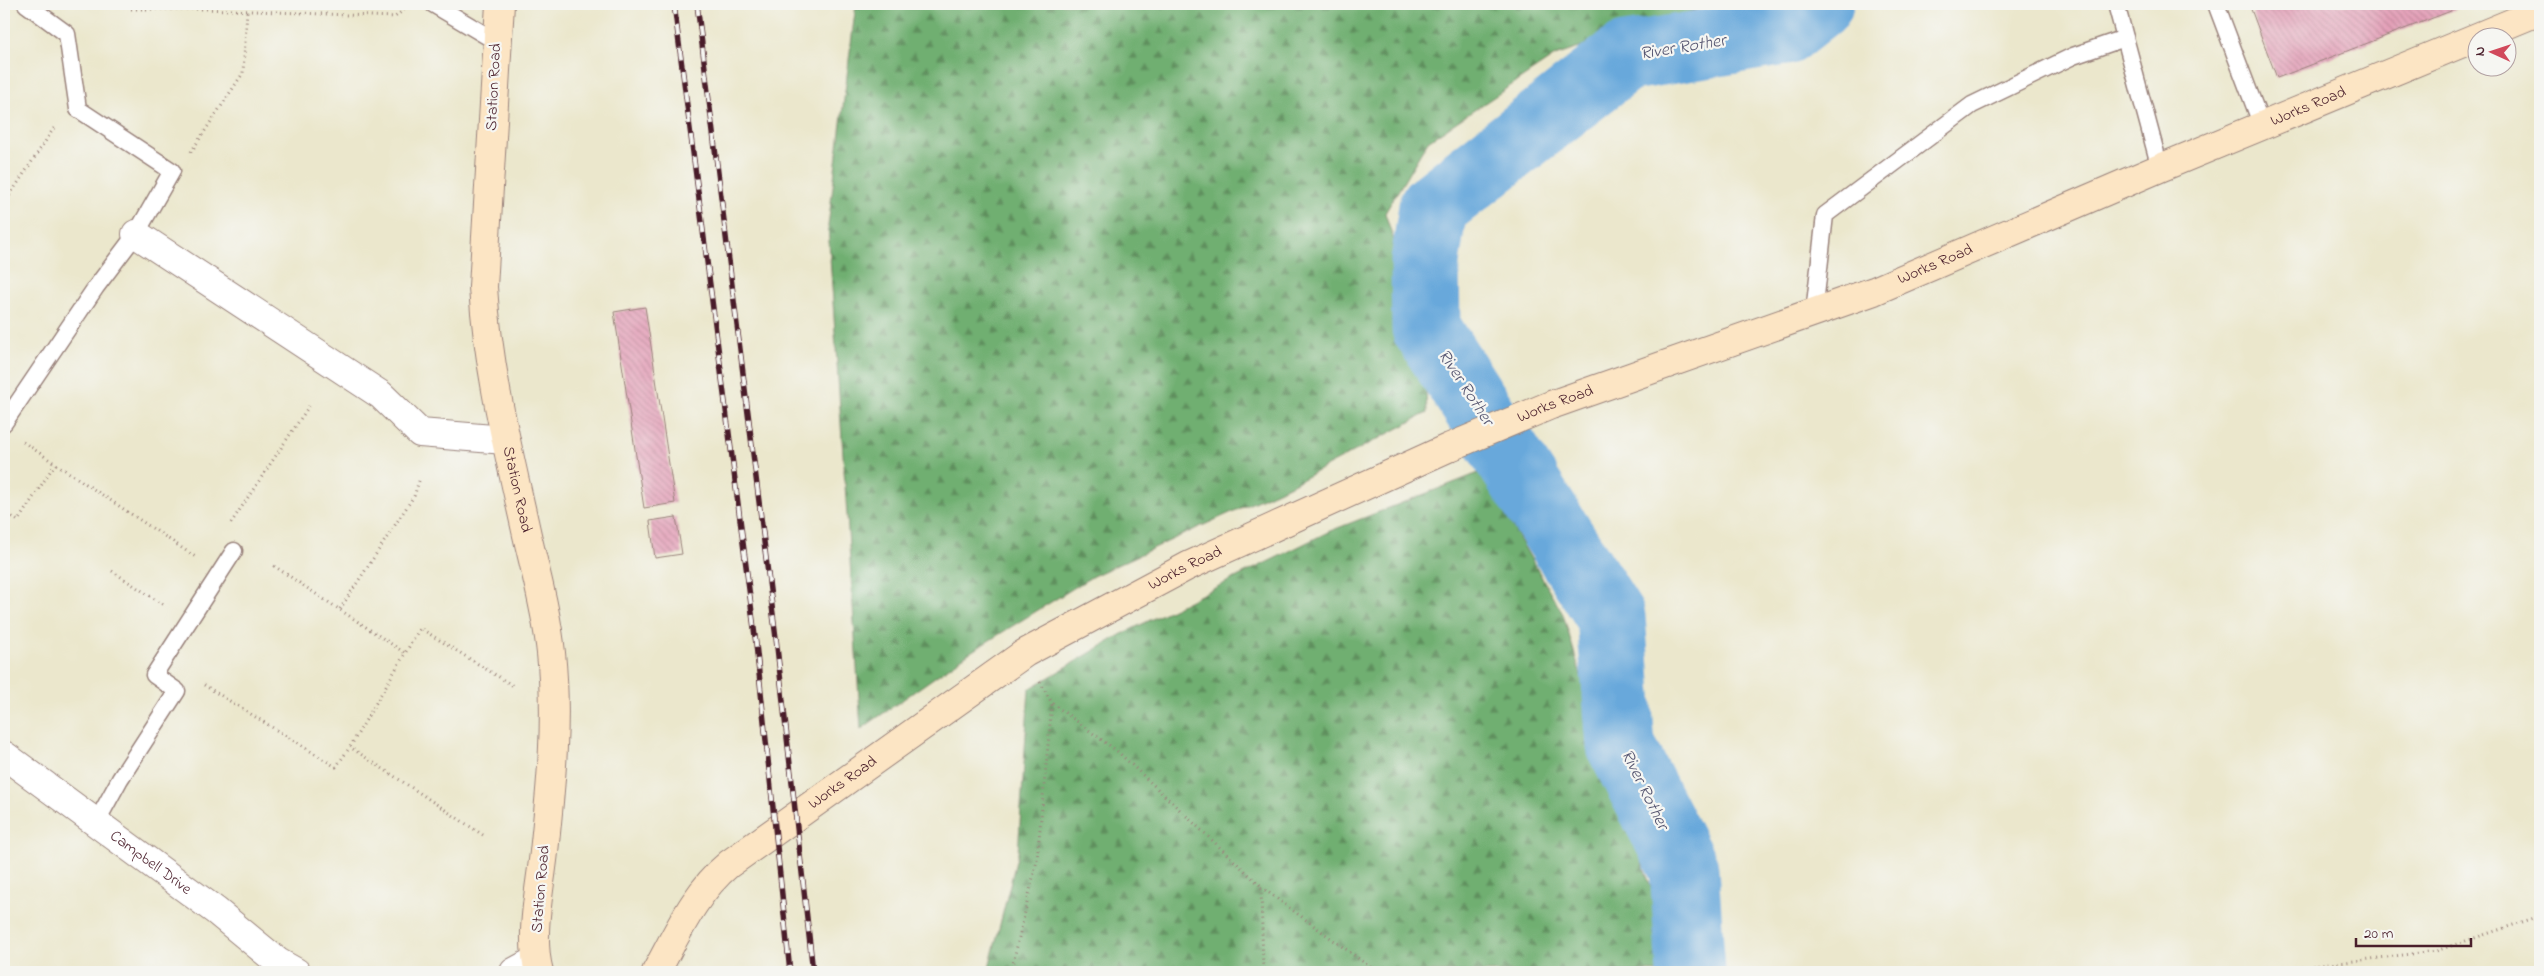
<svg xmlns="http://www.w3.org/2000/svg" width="2544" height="976" font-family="'Indie Flower',sans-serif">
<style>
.forest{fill:url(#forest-firs);stroke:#5d674e}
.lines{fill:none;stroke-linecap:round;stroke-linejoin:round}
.river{stroke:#67a8db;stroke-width:69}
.building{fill:url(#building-back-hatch)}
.lane-casing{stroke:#9a837c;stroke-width:19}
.street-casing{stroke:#9a837c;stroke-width:30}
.secondary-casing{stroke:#9a837c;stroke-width:30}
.path{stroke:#9a837c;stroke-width:3;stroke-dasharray:1 4;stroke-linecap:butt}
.lane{stroke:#fff;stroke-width:16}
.street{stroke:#fff;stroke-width:28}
.secondary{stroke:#fce5c4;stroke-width:28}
.rail-casing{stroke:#4a1f2b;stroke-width:5.5}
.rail{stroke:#f6f6f2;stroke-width:4;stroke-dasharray:11;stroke-linecap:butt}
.labels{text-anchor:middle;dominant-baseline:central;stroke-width:4.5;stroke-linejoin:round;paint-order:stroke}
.street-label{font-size:16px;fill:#4a1f2b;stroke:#f6f6f2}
.water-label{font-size:18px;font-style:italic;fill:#565671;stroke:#f6f6f2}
</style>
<defs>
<pattern id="forest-firs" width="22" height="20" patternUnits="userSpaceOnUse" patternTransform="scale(1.25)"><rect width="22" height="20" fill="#70af71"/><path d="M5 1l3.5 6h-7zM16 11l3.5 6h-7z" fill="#5e8e5d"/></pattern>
<pattern id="building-back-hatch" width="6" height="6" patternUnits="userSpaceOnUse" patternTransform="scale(1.25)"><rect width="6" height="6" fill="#e39cb6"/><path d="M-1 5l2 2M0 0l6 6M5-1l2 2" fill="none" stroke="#ba7f94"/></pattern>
</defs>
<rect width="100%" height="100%" fill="#f6f6f2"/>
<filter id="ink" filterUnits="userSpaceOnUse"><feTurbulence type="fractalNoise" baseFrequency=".02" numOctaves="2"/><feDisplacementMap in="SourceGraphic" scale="10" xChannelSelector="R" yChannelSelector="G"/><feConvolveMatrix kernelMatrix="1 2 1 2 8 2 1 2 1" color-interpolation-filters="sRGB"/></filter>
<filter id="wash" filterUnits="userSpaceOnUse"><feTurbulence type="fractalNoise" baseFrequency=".0096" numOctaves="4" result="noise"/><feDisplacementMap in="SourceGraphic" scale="20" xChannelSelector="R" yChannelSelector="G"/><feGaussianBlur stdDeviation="1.12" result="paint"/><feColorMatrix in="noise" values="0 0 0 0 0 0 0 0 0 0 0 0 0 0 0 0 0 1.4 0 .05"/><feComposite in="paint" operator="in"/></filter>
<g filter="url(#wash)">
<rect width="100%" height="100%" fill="#ebe7cc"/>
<g class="forest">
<path d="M856 4H1713L1555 56 1428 141 1385 213 1423 329 1427 413 1291 485 1093 576 969 653 861 729 828 226Z"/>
<path d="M1481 472 1563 614 1610 774 1656 901 1673 972H988L1018 853 1029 689 1122 634 1330 531Z"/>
</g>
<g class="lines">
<path class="river" d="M1691 972 1684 869 1621 746 1611 617 1426 328 1425 262 1433 207 1625 57 1785 31 1819 4"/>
</g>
<g id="blocks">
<g class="building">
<path d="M2249 4H2469L2277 78Z"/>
<path d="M645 307 675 503 644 508 614 312Z"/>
<path d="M676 517 682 554 655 558 650 521Z"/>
</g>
</g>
</g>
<g filter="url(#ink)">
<use href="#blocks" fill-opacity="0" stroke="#9a837c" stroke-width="1"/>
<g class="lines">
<defs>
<g id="lane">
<path d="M433 4 497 42"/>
<path d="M2116 4 2160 168"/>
<path d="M2216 4 2262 126"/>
<path d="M1814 313 1825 215 1972 105 2073 56 2125 38"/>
<path d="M4 423 96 287 136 234 172 171 78 109 67 34 26 4"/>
<path d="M96 823 120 779 177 691 154 675 234 551"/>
</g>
<g id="street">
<path d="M136 234 381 395 420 433 505 440"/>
<path id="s1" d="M4 755 216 911 278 962 296 972"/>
<path d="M514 972 536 960"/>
</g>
<g id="secondary">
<path id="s2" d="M500 4 483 287C488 371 509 453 527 535 536 574 547 614 551 653 558 720 551 786 544 852 540 890 529 935 539 972"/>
<path id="s3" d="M656 972C677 934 695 892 729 864L1025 653 1188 566 1450 447 1551 405 1874 291 2160 168 2540 11"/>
</g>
</defs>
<use href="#lane" class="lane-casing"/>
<use href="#street" class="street-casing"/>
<use href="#secondary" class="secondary-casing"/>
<g class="path">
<path d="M131 9H206L395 17 405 9"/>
<path d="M191 152 243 73 247 11"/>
<path d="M4 204 56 125"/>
<path d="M23 442 197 558"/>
<path d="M4 511 18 521 55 464"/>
<path d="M231 523 309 406"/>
<path d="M274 566 405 653"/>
<path d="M112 571 165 606"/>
<path d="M340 609 414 496 420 478"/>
<path d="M1040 682 1052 703 1117 751 1261 886 1263 972"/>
<path d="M204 685 336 767 350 747"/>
<path d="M483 835 350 747 420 628 515 687"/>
<path d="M1261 887 1377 972"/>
<path d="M1011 972 1037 860 1052 703"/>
<path d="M2263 972 2436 951 2540 916"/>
</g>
<use href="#lane" class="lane"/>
<use href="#street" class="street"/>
<use href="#secondary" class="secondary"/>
<defs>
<g id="rail">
<path d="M674 4 756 644 790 972"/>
<path d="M697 4 776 638 813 972"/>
</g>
</defs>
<use href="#rail" class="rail-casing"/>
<use href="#rail" class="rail"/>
</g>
</g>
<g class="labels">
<g class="street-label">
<text transform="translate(494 87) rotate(-87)">Station Road</text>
<text stroke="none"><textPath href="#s3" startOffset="1891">Works Road</textPath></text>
<text stroke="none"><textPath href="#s3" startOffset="1486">Works Road</textPath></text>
<text stroke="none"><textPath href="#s3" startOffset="1081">Works Road</textPath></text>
<text stroke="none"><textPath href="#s2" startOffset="489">Station Road</textPath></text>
<text stroke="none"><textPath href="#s3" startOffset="676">Works Road</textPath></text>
<text stroke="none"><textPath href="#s3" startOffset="271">Works Road</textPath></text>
<text stroke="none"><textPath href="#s1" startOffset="182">Campbell Drive</textPath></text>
<text transform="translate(541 889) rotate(-85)">Station Road</text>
</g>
<g class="water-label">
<text transform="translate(1683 48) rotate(-9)">River Rother</text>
<text transform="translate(1465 388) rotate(57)">River Rother</text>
<text transform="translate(1644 790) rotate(64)">River Rother</text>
</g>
</g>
<rect width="2544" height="976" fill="none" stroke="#f6f6f2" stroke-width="20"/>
<g transform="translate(2492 52) rotate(273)"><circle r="24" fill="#f6f6f2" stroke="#b1a0a2"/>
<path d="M0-4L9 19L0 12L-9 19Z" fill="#d1495b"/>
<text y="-8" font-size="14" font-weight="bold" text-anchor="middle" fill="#4a1f2b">N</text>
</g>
<path d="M2356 938v8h115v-8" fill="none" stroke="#4a1f2b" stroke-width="2.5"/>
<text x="2364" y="938" font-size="15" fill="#4a1f2b" stroke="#f6f6f2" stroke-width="4" paint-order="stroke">20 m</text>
</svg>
